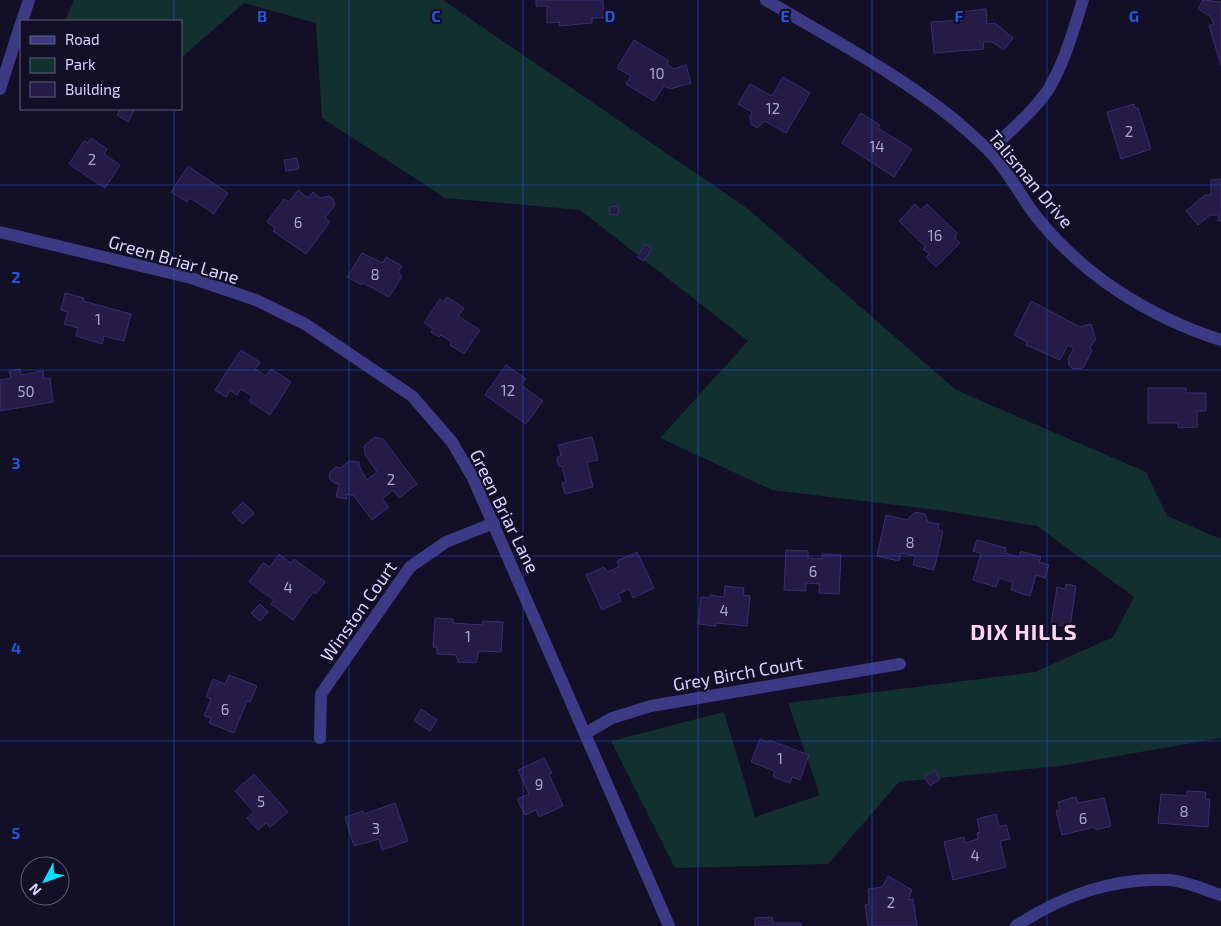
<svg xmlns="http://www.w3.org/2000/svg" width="1221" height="926" font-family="'Exo 2',sans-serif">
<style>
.green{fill:#12302f}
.building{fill:#241b47;stroke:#3b2d73}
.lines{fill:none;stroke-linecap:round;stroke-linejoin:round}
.minor{stroke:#3d3a85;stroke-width:12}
.grid{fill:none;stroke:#2655da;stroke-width:1;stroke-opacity:0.55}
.labels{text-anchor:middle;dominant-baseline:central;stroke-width:4.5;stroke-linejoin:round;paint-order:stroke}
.number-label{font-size:15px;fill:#aca6d1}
.street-label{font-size:18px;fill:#d9d4ff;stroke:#130f26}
.district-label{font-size:22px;font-weight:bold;letter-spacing:1px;fill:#ffd6f0;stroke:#130f26}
.grid-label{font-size:16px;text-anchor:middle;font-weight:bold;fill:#2655da;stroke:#130f26;stroke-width:4.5;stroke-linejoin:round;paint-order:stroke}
</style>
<rect width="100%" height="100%" fill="#130f26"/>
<path class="green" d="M74 0H443L748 209 956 390 1146 472 1167 516 1221 539V738L1060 766 899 782 828 864 675 868 611 741 724 712 755 817 820 795 788 703 1035 672 1113 637 1134 597 1037 526 946 511 772 490 660 438 748 341 580 210 445 198 322 118 316 23 244 3 181 58V21H65Z"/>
<g class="building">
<path d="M536 0H603L604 18H592V23L559 26 560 22 547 23V6H536Z"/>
<path d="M1203 0 1221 2V66L1209 25H1214L1211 17 1198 9Z"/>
<path d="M986 9 987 24 995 23 1013 38 1004 50 992 42H983L984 49 934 53 931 22 962 20 961 12Z"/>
<path d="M634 40 669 61 667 64 674 69 686 65 691 83 670 89 664 86 654 101 626 84 631 76 617 68Z"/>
<path d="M783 77 810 93 786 133 765 121 757 128 751 124 750 116 752 112 738 104 750 84 772 96Z"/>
<path d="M1134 104 1135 108H1138L1151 149 1121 159 1107 112Z"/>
<path d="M121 109H135L128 122 117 115Z"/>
<path d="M861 113 880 125 878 128 912 149 894 177 842 143Z"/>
<path d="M91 138 107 149 104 154 120 165 105 188 69 164 84 141 88 143Z"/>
<path d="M297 158 299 169 286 171 284 160Z"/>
<path d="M188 166 228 193 214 214 190 198 187 202 171 192Z"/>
<path d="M1221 179V221H1218V215H1210L1198 225 1186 211 1205 195H1211V180Z"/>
<path d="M298 190 308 198 313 192 320 198 329 196 333 199 335 205 325 218 330 222 306 254 273 231 275 228 267 222 284 199 289 202Z"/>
<path d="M915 204 921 210 927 204 957 233 955 238 960 243 936 267 926 257 929 254 923 249 926 247 899 221Z"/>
<path d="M618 206 619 214 610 215 609 207Z"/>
<path d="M645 244 652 248 644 261 637 257Z"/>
<path d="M362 253 383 263 386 257 402 266 398 272 402 276 389 297 363 283 362 285 347 277Z"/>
<path d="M65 293 84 298 83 301 131 314 124 341 104 336 102 344 76 336 78 328 64 324 68 312 61 310Z"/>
<path d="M447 297 464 308 458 316 480 330 464 354 450 345 452 342 441 335 439 337 431 332 433 329 424 323 440 299 444 302Z"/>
<path d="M1031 301 1080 327 1091 324 1096 340 1092 342 1093 344 1090 347 1092 351 1083 368 1073 369 1069 365 1068 359 1074 348 1068 345 1060 360 1026 345 1027 342 1014 335Z"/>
<path d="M241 350 260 362 255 369 266 376 271 369 291 382 270 415 249 401 252 396 241 389 237 395 230 390 226 397 215 390Z"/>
<path d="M506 365 526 379 521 385 543 401 526 424 485 395Z"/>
<path d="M20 369 21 375 43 371 44 379 50 378 53 402 0 411V380L11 378 9 371Z"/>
<path d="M1148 388H1186V393H1206V411H1197V427L1178 428V423H1148Z"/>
<path d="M375 437 383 439 417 484 399 498 393 490 382 499 389 507 372 520 354 496 346 494 347 499 336 497 339 484 334 483 329 478 330 472 336 467 341 468 349 461 359 462V466L367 480 377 472 365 455 364 446Z"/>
<path d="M592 437 598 460 587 462 593 487 565 494 562 483 566 482 562 466 559 467 557 458 561 455 558 445Z"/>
<path d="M243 502 254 513 243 524 232 513Z"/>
<path d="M915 512 925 514 928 522 939 524 938 530 943 531 934 570 913 565 915 556 901 553 899 561 877 556 886 515 907 520Z"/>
<path d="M977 540 1006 548 1005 553 1019 557 1021 551 1041 557 1039 562 1049 565 1045 578 1036 575 1030 596 1011 590 1013 582 999 578 996 587 973 580 981 554 973 551Z"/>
<path d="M786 550 808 551V558L822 559V554L841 555 839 594 819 593 820 584 806 583V591L784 590Z"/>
<path d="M637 552 654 588 633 598 629 589 618 594 621 601 602 610 586 575 604 567 607 572 619 567 617 561Z"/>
<path d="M279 554 291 563 294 559 325 582 316 594 313 592 293 620 271 604 274 600 249 582 263 563 270 567Z"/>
<path d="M1066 584 1076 586 1070 627 1051 624 1057 587 1065 589Z"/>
<path d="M725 586 744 588 743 595 750 596 747 626 716 623V626L698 624 701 597 710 598V595L724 597Z"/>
<path d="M260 604 268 612 260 621 251 613Z"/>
<path d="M435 618 453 619V623L483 625V621L503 622 501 652 479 651 476 663 458 662 456 655 437 654V647H433Z"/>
<path d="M229 675 257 686 250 702 247 701 234 733 209 723 211 718 204 716 211 699 206 697 213 679 225 684Z"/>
<path d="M421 709 437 720 430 731 414 721Z"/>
<path d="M760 739 769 743V740L809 755 800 780 792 777 790 783 773 777 775 771 751 762Z"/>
<path d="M544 758 552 773 549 774 563 806 539 817 536 810 525 815 517 799 529 794 518 770Z"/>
<path d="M935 770 940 779 930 786 924 777Z"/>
<path d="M254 774 288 812 270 827 266 823 258 830 247 818 254 812 235 791Z"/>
<path d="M1187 791 1206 792 1205 799H1210L1208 827 1158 823 1161 794 1187 796Z"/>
<path d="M1076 797 1078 803 1104 798 1111 826 1096 830 1094 827 1062 835 1056 811 1060 810 1058 802Z"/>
<path d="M395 803 408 841 382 850 379 839 354 846 345 817 363 811 364 814Z"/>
<path d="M996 814 999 827 1006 825 1010 839 1000 841 1006 867 953 880 944 842 964 837 965 843 978 839 977 833 980 832 977 819Z"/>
<path d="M888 876 912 890 908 900 913 899 917 926H868L865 905 869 904 868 889 882 887Z"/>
<path d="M772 917 773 923H801V926H755V918Z"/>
</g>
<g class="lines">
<g class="minor">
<path d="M766 0C830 38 897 73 955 120 966 130 978 140 989 151 1007 169 1019 194 1035 215 1082 275 1149 317 1221 340"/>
<path d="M22 21 29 0"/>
<path d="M0 89 21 23"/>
<path d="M989 151C1009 132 1032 113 1048 90 1065 62 1073 31 1083 0"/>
<path d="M0 232 191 278 256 300 305 324 412 396 452 442 473 478 669 926"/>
<path d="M586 733 612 718 651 706 900 664"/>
<path d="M320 738 321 694 410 567 446 542 494 523"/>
<path d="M1016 926C1061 896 1114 877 1169 880 1186 881 1205 890 1221 895"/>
</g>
</g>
<path class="grid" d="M174 0V21M349 0V926M523 0V926M698 0V926M872 0V926M1047 0V926M174 109V926M0 185H1221M0 370H1221M0 556H1221M0 741H1221"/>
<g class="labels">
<g class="number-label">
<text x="657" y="73">10</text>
<text x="773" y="108">12</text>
<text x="1129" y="131">2</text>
<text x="877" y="146">14</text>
<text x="92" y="159">2</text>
<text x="298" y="222">6</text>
<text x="935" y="235">16</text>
<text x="375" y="274">8</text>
<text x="98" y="319">1</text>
<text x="508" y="390">12</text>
<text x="26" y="391">50</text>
<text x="391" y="479">2</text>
<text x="910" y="542">8</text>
<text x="813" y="571">6</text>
<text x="288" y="587">4</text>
<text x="724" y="610">4</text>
<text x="468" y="636">1</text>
<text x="225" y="709">6</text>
<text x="780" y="758">1</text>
<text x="539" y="784">9</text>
<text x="261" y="801">5</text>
<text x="1184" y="811">8</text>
<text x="1083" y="818">6</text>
<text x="376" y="828">3</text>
<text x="975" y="855">4</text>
<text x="891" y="902">2</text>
</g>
<g class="street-label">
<text transform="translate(1031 179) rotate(50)">Talisman Drive</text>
<text transform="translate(174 259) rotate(16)">Green Briar Lane</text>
<text transform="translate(505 511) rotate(64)">Green Briar Lane</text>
<text transform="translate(358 611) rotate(-55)">Winston Court</text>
<text transform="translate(738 673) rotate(-10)">Grey Birch Court</text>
</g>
<g class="district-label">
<text x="1024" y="631">DIX HILLS</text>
</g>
</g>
<g class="grid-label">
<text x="262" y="22">B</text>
<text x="436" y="22">C</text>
<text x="610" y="22">D</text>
<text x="785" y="22">E</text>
<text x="959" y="22">F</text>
<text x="1134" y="22">G</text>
<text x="16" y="283">2</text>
<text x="16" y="469">3</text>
<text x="16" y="654">4</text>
<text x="16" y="839">5</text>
</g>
<rect x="20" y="20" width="162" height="90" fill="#130f26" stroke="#625e7d"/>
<rect x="30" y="36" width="25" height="8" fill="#3d3a85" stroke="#625e7d"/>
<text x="65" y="45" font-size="15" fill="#d9d4ff">Road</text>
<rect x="30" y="58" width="25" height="15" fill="#12302f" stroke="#625e7d"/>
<text x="65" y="70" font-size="15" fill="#d9d4ff">Park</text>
<rect x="30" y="82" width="25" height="15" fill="#241b47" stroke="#625e7d"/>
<text x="65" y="95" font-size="15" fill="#d9d4ff">Building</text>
<g transform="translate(45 881) rotate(229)"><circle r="24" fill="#130f26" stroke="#625e7d"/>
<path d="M0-4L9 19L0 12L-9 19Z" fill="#00e5ff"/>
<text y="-8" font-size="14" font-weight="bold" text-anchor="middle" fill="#d9d4ff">N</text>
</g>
</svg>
